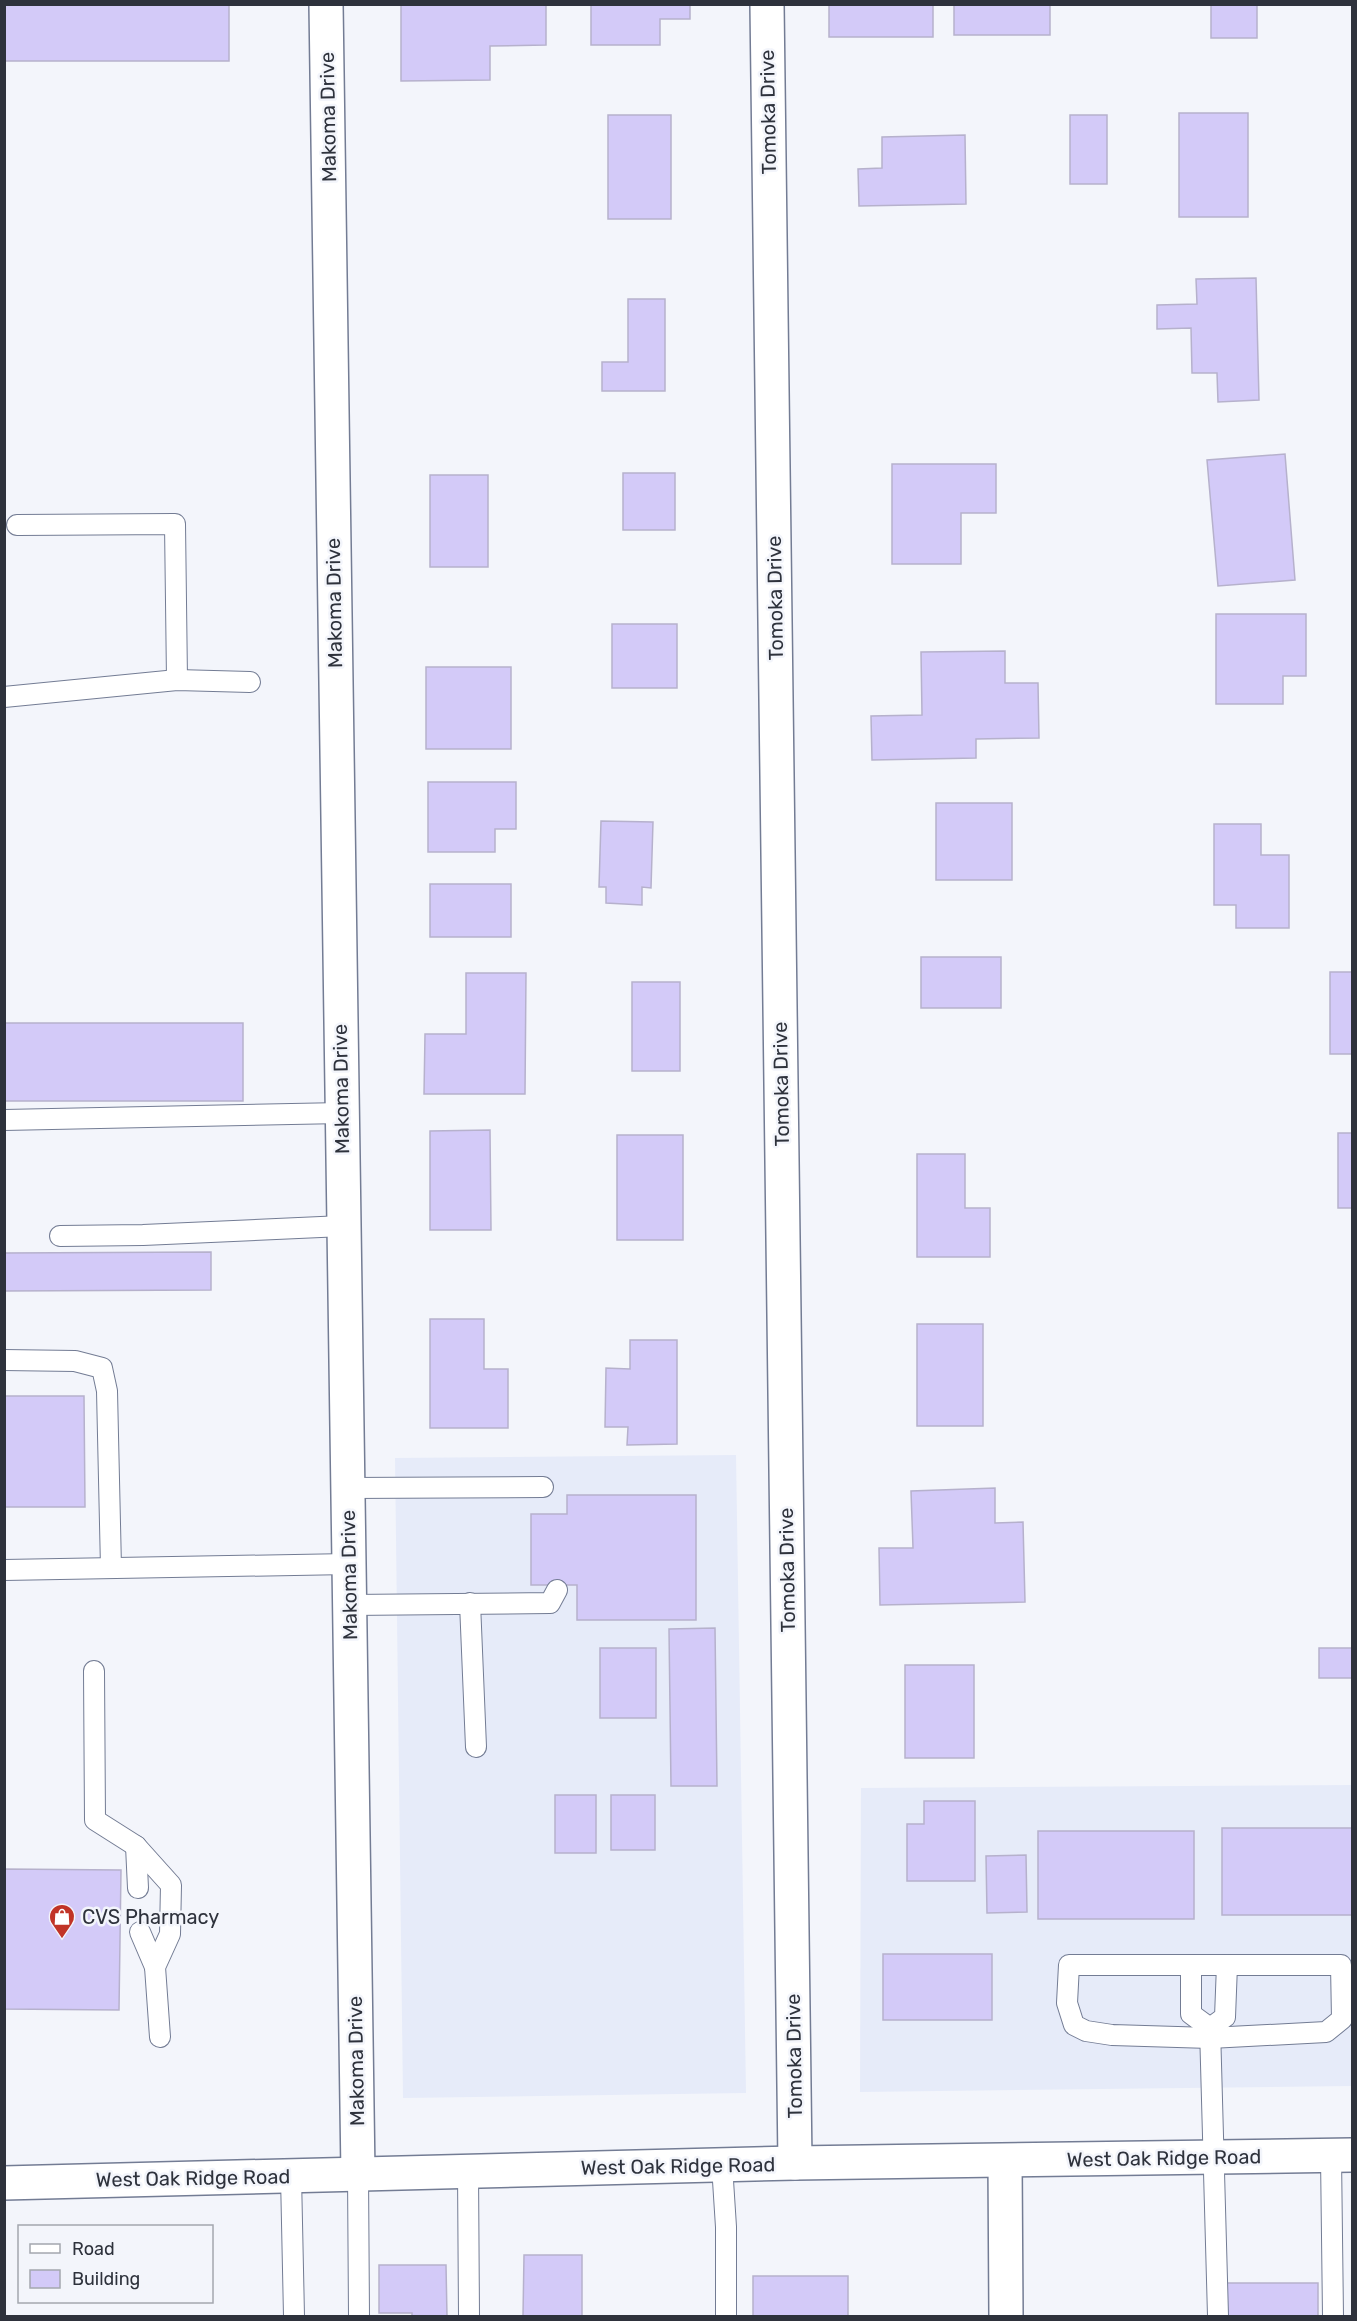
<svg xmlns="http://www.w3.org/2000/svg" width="1357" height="2321" font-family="Rubik,sans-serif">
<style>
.built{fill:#e6ebf9}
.building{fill:#d3caf8;stroke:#b6b1cc;stroke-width:1.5}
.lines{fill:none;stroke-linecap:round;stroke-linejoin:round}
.service-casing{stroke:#737c94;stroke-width:22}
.minor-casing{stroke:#737c94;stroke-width:36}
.secondary-casing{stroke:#737c94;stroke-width:36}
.service{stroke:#fff;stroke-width:20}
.minor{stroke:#fff;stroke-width:33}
.secondary{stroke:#fff;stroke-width:33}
.labels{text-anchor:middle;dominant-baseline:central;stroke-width:5;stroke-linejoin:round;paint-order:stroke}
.street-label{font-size:20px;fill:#2e323c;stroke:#f3f5fb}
.poi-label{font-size:20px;fill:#2e323c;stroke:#f3f5fb;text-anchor:start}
</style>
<rect width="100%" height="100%" fill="#f3f5fb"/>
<g class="built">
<path d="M736 1455 746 2093 403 2098 395 1458Z"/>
<path d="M1352 1785V2086L860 2092 861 1788Z"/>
</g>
<g class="building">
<rect x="4" y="4" width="225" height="57"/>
<path d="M401 4H546V45L490 46V80L401 81Z"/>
<path d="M591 4H690V19H660V45H591Z"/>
<rect x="829" y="4" width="104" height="33"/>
<rect x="954" y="4" width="96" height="31"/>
<rect x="1211" y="4" width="46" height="34"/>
<rect x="1179" y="113" width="69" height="104"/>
<rect x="608" y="115" width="63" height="104"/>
<rect x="1070" y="115" width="37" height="69"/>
<path d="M965 135 966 204 859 206 858 169 882 168V137Z"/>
<path d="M1256 278 1259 400 1218 402 1217 373H1192L1191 328 1157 329V305L1197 304 1196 279Z"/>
<path d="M628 299H665V391H602V362H628Z"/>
<path d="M1285 454 1295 580 1218 586 1207 460Z"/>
<path d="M892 464H996V513H961V564H892Z"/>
<rect x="623" y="473" width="52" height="57"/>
<rect x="430" y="475" width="58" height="92"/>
<path d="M1216 614H1306V676H1283V704H1216Z"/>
<rect x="612" y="624" width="65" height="64"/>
<path d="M1005 651V683H1038L1039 738 976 739V758L872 760 871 716 922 715 921 652Z"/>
<rect x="426" y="667" width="85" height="82"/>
<path d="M428 782H516V829H495V852H428Z"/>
<rect x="936" y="803" width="76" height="77"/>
<path d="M601 821 653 822 651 888 642 887V905L606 903V887H599Z"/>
<path d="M1214 824H1261V855H1289V928H1236V905H1214Z"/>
<rect x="430" y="884" width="81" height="53"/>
<rect x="921" y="957" width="80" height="51"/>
<rect x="1330" y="972" width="22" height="82"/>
<path d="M466 973H526L525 1094H424L425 1034H466Z"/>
<rect x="632" y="982" width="48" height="89"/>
<rect x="4" y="1023" width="239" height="78"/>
<path d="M490 1130 491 1230H430V1131Z"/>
<rect x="1338" y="1133" width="14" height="75"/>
<rect x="617" y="1135" width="66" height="105"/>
<path d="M917 1154H965V1208H990V1257H917Z"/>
<path d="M211 1252V1290L4 1291V1253Z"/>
<path d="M430 1319H484V1369H508V1428H430Z"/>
<rect x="917" y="1324" width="66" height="102"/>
<path d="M630 1340H677V1444L627 1445 628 1427H605L606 1368 630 1369Z"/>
<path d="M4 1396H84L85 1507H4Z"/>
<path d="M995 1488V1523L1023 1522 1025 1602 880 1605 879 1548H913L911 1491Z"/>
<path d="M567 1495H696V1620H577V1585H531V1514H567Z"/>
<path d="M715 1628 717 1786H671L669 1629Z"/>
<rect x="600" y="1648" width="56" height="70"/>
<rect x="1319" y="1648" width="33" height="30"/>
<rect x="905" y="1665" width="69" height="93"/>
<rect x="555" y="1795" width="41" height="58"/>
<rect x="611" y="1795" width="44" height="55"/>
<path d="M924 1801H975V1881H907V1824H924Z"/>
<rect x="1222" y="1828" width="130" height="87"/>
<rect x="1038" y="1831" width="156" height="88"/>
<path d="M1026 1855 1027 1912 987 1913 986 1856Z"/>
<path d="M4 1869 121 1870 119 2010 4 2009Z"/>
<rect x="883" y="1954" width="109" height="66"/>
<path d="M524 2255H582V2316H680H523Z"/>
<path d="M379 2265H446L447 2316H412V2313H379Z"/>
<rect x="753" y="2276" width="95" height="40"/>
<rect x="1224" y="2283" width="94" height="33"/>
</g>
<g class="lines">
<defs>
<g id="service">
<path d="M17 525 175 524 177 680"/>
<path d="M4 697 177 680 250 682"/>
<path d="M4 1120 342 1113"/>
<path d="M60 1236 143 1235 343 1226"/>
<path d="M4 1360 75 1361 102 1368 107 1391 111 1568"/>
<path d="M347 1488 543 1487"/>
<path d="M4 1570 349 1564"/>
<path d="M470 1603 476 1747"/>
<path d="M349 1605 550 1603 557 1590"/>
<path d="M94 1671 95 1820 136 1846 171 1885 170 1934 155 1967 160 2037"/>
<path d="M136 1846 138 1888"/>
<path d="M140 1932 155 1967"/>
<path d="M1069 1965H1341L1342 2019 1326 2032 1210 2038 1112 2035 1086 2031 1074 2025 1067 2003Z"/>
<path d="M1191 1965V2014L1210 2028"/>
<path d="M1210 2028 1218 2316"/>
<path d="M1210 2028 1225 2017 1227 1965"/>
<path d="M1331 2156 1333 2316"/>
<path d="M722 2165 726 2227V2316"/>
<path d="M468 2171 469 2316"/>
<path d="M358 2174 359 2316"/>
<path d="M291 2176 294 2316"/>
</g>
<g id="minor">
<path d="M326 4 358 2174"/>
<path d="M767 4 795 2163"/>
<path d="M1005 2161 1006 2316"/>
</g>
<path id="secondary" d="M4 2183 795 2163 1352 2155"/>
</defs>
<use href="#service" class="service-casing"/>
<use href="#minor" class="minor-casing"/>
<use href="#secondary" class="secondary-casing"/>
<use href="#service" class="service"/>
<use href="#minor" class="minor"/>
<use href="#secondary" class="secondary"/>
</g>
<defs>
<symbol id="shop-pin" viewBox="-11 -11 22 30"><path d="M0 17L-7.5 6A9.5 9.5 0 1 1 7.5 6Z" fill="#c13427" stroke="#f3f5fb"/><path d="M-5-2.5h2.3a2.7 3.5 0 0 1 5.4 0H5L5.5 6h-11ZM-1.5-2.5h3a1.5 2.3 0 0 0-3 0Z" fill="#fff"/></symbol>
</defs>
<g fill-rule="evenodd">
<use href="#shop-pin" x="47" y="1902" width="30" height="40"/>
</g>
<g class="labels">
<g class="street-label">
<text transform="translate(768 112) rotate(-91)">Tomoka Drive</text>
<text transform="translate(328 117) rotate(-91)">Makoma Drive</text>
<text transform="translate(775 598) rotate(-91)">Tomoka Drive</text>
<text transform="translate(334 603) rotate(-91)">Makoma Drive</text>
<text transform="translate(781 1084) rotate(-91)">Tomoka Drive</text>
<text transform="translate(341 1089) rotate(-91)">Makoma Drive</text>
<text transform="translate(787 1570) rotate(-91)">Tomoka Drive</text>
<text transform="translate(349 1575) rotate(-91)">Makoma Drive</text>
<text transform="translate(794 2056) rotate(-91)">Tomoka Drive</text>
<text transform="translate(356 2061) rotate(-91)">Makoma Drive</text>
<text transform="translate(1164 2158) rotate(-1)">West Oak Ridge Road</text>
<text transform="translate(678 2166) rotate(-1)">West Oak Ridge Road</text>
<text transform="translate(193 2178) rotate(-1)">West Oak Ridge Road</text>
</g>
<g class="poi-label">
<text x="82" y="1917">CVS Pharmacy</text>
</g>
</g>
<rect width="1357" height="2321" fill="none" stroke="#2e323c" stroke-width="12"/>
<rect x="18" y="2225" width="195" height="78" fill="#f3f5fb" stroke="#a4a7af" stroke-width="1.5"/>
<rect x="30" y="2244" width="30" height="9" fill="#ffffff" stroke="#a4a7af" stroke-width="1.5"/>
<text x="72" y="2255" font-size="18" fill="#2e323c">Road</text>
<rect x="30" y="2270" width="30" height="18" fill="#d3caf8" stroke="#a4a7af" stroke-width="1.5"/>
<text x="72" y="2285" font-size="18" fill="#2e323c">Building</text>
</svg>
